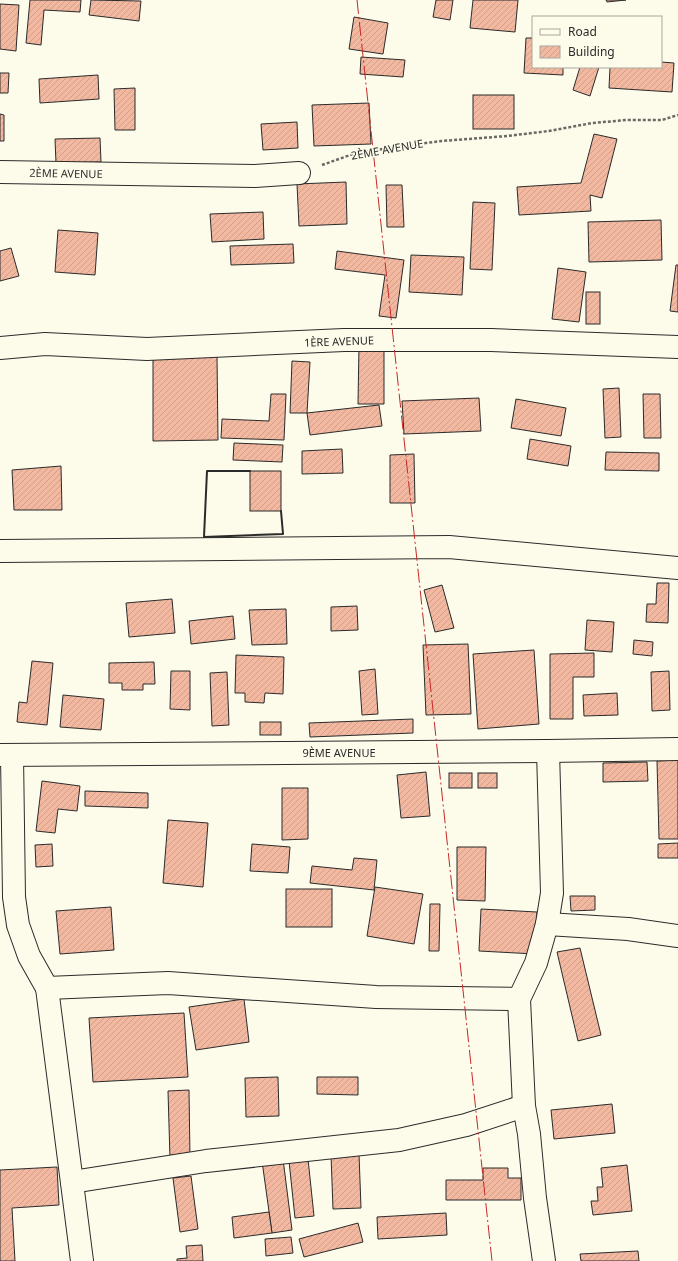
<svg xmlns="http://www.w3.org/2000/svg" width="678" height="1261" font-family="'Noto Sans',sans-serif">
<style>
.building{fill:url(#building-hatch);stroke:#2b2b2b}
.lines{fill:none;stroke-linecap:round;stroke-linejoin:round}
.minor-casing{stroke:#2b2b2b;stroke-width:24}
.path{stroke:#6a6964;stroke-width:2.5;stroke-dasharray:3 2;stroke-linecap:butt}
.minor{stroke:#fdfbea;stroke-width:22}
.wall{stroke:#2b2b2b;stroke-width:2}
.power{stroke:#c62828;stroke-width:1;stroke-dasharray:14 3 2 3;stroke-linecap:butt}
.labels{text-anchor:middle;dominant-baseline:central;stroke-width:3;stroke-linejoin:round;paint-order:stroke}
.street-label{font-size:11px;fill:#2b2b2b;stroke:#fdfbea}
</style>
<defs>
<pattern id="building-hatch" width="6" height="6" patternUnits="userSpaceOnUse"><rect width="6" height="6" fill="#f2b8a0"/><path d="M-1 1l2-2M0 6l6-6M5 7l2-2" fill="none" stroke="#d09e8a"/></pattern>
</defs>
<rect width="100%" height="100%" fill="#fdfbea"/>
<g class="building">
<path d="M30 0H81L80 12 44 10 41 45 26 43Z"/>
<path d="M91 0 141 1 139 21 89 15Z"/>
<path d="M436 0H453L450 20 433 17Z"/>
<path d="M473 0H518L515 32 470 28Z"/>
<path d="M606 0H626L607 2Z"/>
<path d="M0 4 19 5 16 51 0 49Z"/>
<path d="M354 17 388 23 383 54 349 49Z"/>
<path d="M526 38H533V67H563V75L524 73Z"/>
<path d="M361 57 405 60 403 77 360 74Z"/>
<path d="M661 62 674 63 672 92 609 88 610 67H661Z"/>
<path d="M580 67H599L590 96 573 90Z"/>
<path d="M0 73H9L8 93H0Z"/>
<path d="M98 75 99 99 40 103 39 79Z"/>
<path d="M135 88V130H115L114 89Z"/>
<rect x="473" y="95" width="41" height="34"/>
<path d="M369 103 371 144 314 146 312 105Z"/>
<path d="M0 114 4 115V141H0Z"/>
<path d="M297 122 298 148 263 150 261 124Z"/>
<path d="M594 134 617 139 602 198 590 195 591 211 519 215 517 187 581 183Z"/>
<path d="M100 138 101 162 56 163 55 139Z"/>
<path d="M346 182 347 224 299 226 297 184Z"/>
<path d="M386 185H402L404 227H387Z"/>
<path d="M473 202 495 203 492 270 470 269Z"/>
<path d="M263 212 264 239 212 242 210 214Z"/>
<path d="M661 220 662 260 589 262 588 222Z"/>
<path d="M58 230 98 233 95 275 55 272Z"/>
<path d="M293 244 294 263 231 265 230 246Z"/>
<path d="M11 248 19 276 0 281V251Z"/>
<path d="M337 251 404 260 396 318 379 316 385 275 335 269Z"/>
<path d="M411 255 464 257 462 295 409 292Z"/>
<path d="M676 265H678V312L670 311Z"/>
<path d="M558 268 586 272 579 322 552 319Z"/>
<rect x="586" y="292" width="14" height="32"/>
<path d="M359 345H384V404H358Z"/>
<path d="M217 356 218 440 153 441V357Z"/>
<path d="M292 361 310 362 307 413H290Z"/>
<path d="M619 388 621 437 605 438 603 389Z"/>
<path d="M271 394H286L284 440 221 438 222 419 269 421Z"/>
<path d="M643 394H660L661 438H644Z"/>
<path d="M479 398 481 431 404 434 402 401Z"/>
<path d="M516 399 566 408 561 436 511 428Z"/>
<path d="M379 405 382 426 310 435 307 413Z"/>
<path d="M530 439 571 446 568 466 527 459Z"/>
<path d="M234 443 283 445 282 462 233 460Z"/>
<path d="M342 449 343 473 302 474V451Z"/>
<path d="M606 452 659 453V471L605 470Z"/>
<path d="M414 454 415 503H390V455Z"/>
<path d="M61 466 62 510H14L12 470Z"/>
<rect x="250" y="471" width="31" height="40"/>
<path d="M657 583H669L668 623 646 622 647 604H656Z"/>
<path d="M442 585 454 628 435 632 424 590Z"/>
<path d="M172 599 175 633 129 637 126 603Z"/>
<path d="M357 606 358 630 331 631V607Z"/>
<path d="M286 609 287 644 252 645 249 610Z"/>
<path d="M233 616 235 639 191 644 189 621Z"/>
<path d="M587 620 614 622 612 652 585 650Z"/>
<path d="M634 640 653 642 652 656 633 654Z"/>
<path d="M468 644 471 714 426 715 423 645Z"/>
<path d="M534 650 539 724 478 729 473 654Z"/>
<path d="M594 653V677H573V719H550V654Z"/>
<path d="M236 655 284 657 283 694 265 693 264 703 245 702V693H235Z"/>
<path d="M32 661 53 663 47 725 17 722 19 702 27 703Z"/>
<path d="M154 662 155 684H143V690H122V683H109V663Z"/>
<path d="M375 669 378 714 362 715 359 671Z"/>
<path d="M171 671H190V710L170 709Z"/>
<path d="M669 671 670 710 652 711 651 672Z"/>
<path d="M227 672 229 725 212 726 210 673Z"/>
<path d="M617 693 618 715 584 716 583 695Z"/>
<path d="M63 695 104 699 101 730 60 727Z"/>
<path d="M413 719V733L310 737 309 723Z"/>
<rect x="260" y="722" width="21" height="13"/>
<path d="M678 760V839H659L657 761Z"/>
<path d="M647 762 648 781 603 782V763Z"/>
<path d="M426 772 430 816 401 818 397 775Z"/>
<rect x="449" y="773" width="23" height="15"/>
<rect x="478" y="773" width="19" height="15"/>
<path d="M42 781 80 786 77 811 58 809 55 833 36 831Z"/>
<path d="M282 788H308V839L282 840Z"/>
<path d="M85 791 148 793V808L85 806Z"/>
<path d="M168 820 208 823 203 887 163 883Z"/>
<path d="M678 843V858H658V844Z"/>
<path d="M52 844 53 866 36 867 35 845Z"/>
<path d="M252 844 290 847 288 873 250 871Z"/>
<path d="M457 847H486L485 901 457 900Z"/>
<path d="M354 858 377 860 374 890 310 883 312 866 352 870Z"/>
<path d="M375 887 423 894 414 944 367 936Z"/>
<rect x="286" y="889" width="46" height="38"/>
<path d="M570 896H595V910L571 911Z"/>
<path d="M430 904H440L439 951H429Z"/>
<path d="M111 907 114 950 60 954 56 911Z"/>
<path d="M481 909 537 912 535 954 479 951Z"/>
<path d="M580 948 601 1035 578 1041 557 952Z"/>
<path d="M244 999 249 1042 196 1050 189 1007Z"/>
<path d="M184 1013 188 1077 93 1082 89 1018Z"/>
<path d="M278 1077 279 1116 246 1117 245 1078Z"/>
<path d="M317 1077H358V1095L317 1094Z"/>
<path d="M189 1090 190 1158 170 1159 168 1091Z"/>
<path d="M612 1104 615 1133 554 1139 551 1110Z"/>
<path d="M359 1154 361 1208 333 1209 331 1155Z"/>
<path d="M283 1159 292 1230 272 1233 262 1161Z"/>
<path d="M308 1159 314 1216 295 1218 289 1161Z"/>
<path d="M627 1165 632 1211 593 1215 591 1201H598L597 1187H603L601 1168Z"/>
<path d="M57 1167 59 1205 12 1208 15 1261H0V1170Z"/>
<path d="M483 1168H508V1178H521V1200H446V1180H483Z"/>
<path d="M191 1176 198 1229 180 1232 173 1178Z"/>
<path d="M269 1212 272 1233 234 1238 232 1217Z"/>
<path d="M446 1213 447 1235 378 1239 377 1217Z"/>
<path d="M358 1223 363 1242 304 1257 299 1239Z"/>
<path d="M291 1237 293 1253 266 1256 265 1239Z"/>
<path d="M202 1245 203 1261H177V1259L187 1258 186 1246Z"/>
<path d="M638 1251 639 1261H581L580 1254Z"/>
</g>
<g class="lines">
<defs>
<g id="minor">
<path d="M0 172 255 176 299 173"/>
<path d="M0 348 45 344 147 349 344 340H491L678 347"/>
<path d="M0 551 449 547 678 568"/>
<path d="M0 755 548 751 678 749"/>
<path d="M12 755 14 897 18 925 29 956 47 988 82 1261"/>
<path d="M547 924 628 929 678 936"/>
<path d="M47 988 168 983 376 997 519 999"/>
<path d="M72 1182 206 1161 399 1140 466 1125 524 1106"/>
<path d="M544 1261 535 1198 529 1134 524 1106 519 999 536 963 547 924 552 893 548 751"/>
</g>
</defs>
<use href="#minor" class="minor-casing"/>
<path class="path" d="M322 165 353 154 394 147 442 141 507 136 549 131 592 123 627 120H662L678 115"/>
<use href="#minor" class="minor"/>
<path class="wall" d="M250 471H207L204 537 283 534 281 511"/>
<path class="power" d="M357 0 492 1261"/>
</g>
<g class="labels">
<g class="street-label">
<text transform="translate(387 149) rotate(-10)">2ÈME AVENUE</text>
<text transform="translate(66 173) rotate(1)">2ÈME AVENUE</text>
<text transform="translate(339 341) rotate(-2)">1ÈRE AVENUE</text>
<text x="339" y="752">9ÈME AVENUE</text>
</g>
</g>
<rect x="532" y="16" width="130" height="52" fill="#fdfbea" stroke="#a9a89e"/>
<rect x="540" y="29" width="20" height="6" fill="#fdfbea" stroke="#a9a89e"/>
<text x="568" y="36" font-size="12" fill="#2b2b2b">Road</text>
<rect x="540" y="46" width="20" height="12" fill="url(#building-hatch)" stroke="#a9a89e"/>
<text x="568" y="56" font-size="12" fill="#2b2b2b">Building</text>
</svg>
